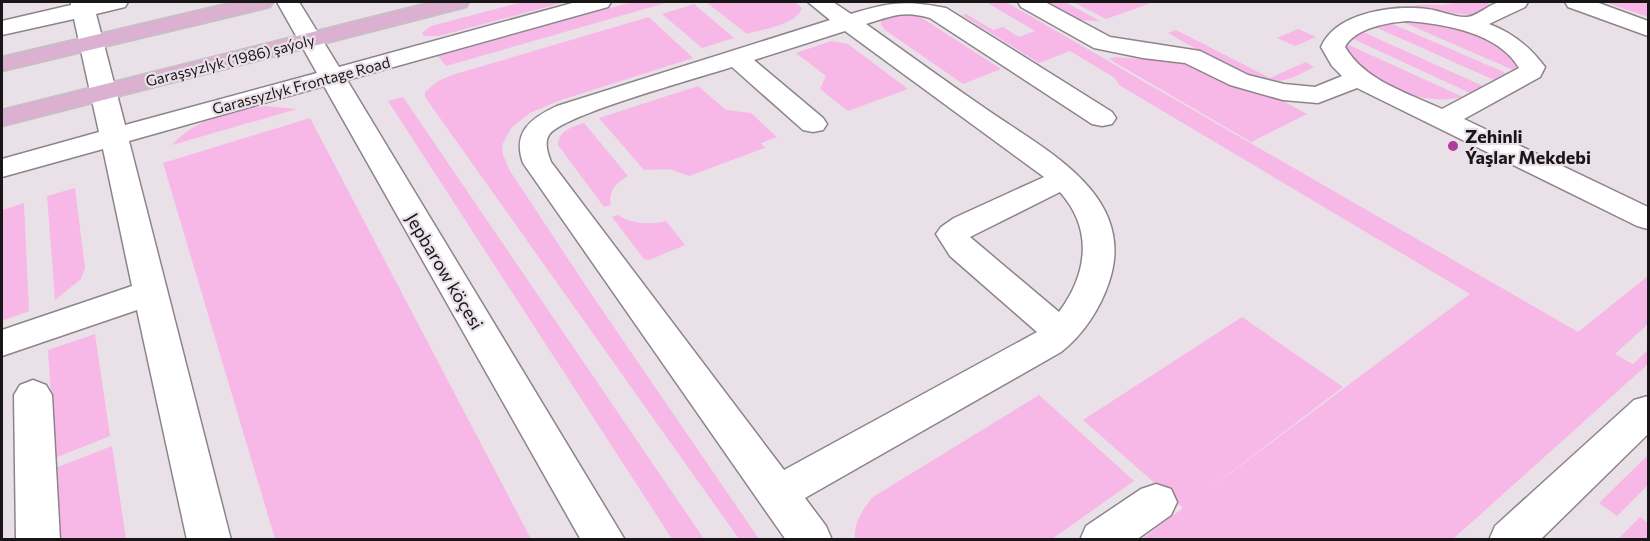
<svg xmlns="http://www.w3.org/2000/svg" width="1650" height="541" font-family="Commissioner,sans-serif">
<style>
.green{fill:#f7b8e7}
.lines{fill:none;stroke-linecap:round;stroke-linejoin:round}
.minor-casing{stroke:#8d848b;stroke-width:3}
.major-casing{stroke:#c3c2c3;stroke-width:3}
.minor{fill:#fff;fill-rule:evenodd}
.major{fill:#dbb0d1;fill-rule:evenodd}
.poi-dot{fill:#af3e9a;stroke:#eae0e7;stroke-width:2}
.labels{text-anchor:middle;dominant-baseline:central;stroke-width:4.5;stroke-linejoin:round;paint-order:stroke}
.far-street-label{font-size:15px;fill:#191618;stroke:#eae0e7}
.poi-label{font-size:18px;font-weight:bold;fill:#191618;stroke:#eae0e7;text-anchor:start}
.street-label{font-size:18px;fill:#191618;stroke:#eae0e7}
</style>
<rect width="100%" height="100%" fill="#eae0e7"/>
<g class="green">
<path d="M522 2H565L439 36H424L422 33 431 26Z"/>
<path d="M632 2H669L446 66 438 56Z"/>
<path d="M706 2H794L802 8C796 25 763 29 747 34Z"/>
<path d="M986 2H1006L1578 332 1648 276V324L1615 354 1633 364 1648 350V364L1453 539H1142L1183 508 1083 420 1242 317 1343 387 1197 498 1470 294 1119 85 1115 78 1070 51 1039 63 962 15 966 14 993 30 1003 27 1019 37 1035 31Z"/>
<path d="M1045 2H1065L1100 21 1078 20Z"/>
<path d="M1073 2H1154L1106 19Z"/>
<path d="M1455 2H1485L1493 5 1470 15 1409 8C1423 0 1439 9 1455 2Z"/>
<path d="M1605 2H1648V17Z"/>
<path d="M694 4 734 38 702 48 662 14Z"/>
<path d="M894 14H914L922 18 1001 69 963 84 885 30 881 25V20Z"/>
<path d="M649 17 693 58 558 101 530 113 511 128 502 145 503 155 510 171 594 298 759 539H739L425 97V92L438 81 452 75Z"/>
<path d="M1398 20 1452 25 1501 44 1519 66 1513 70Z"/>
<path d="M1388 22 1506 73 1494 80 1375 27Z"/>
<path d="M1298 29 1316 37 1295 46 1277 38Z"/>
<path d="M1176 30 1270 78 1306 62 1314 67C1304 72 1291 80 1279 81 1254 85 1192 46 1168 33Z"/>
<path d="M1363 32 1483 86 1470 93 1351 38Z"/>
<path d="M831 41 848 44 908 89 848 111 820 89 826 76 796 53Z"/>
<path d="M1347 44 1463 97C1430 105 1389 92 1363 71 1356 65 1351 56 1345 49Z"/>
<path d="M1115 57 1186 63 1281 100 1307 114 1251 142 1109 59Z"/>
<path d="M698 86 726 110 751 113 777 137 761 143 765 148 689 176 669 169 644 170 599 118Z"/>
<path d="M403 97 704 539H672L388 101Z"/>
<path d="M265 106 297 109 172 145C194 119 233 110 265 106Z"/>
<path d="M310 118 531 539H275L163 163Z"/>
<path d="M584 123 628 176C616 183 608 191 611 205L604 207 558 145C558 131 572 127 584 123Z"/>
<path d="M75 188 85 268 81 279 55 300 47 196Z"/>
<path d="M24 203 29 311 2 321V210Z"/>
<path d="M618 215C632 224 650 225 666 221L685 245 649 260 644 259 612 217Z"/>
<path d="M95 334 110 436 55 458 48 350Z"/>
<path d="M1039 395 1134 481 1052 539H855C854 522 862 510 873 497Z"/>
<path d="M112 446 126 539H60L55 468Z"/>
<path d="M1648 455V485L1617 516 1599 503Z"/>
<path d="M1640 517 1648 523V539H1618Z"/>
</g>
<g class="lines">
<defs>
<g id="minor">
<path d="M71 2H128L125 7 96 14 125 125 317 73 277 2H299L339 67 576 2H611L608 7 347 80 625 540H581L324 86 129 141 231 540H187L137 310 2 356V330L132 286 103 149 2 177V159L99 132 74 19 2 35V21L71 5Z"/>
<path d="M808 2H833L851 14C889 2 906 0 946 8L1112 112 1116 118 1112 124 1102 126 1092 124 930 18C903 10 892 16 866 24 907 53 948 83 989 111 1047 151 1138 196 1109 282 1100 309 1083 335 1061 352L805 498 826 526 832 540H786L523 163C512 132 531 118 557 106L830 20ZM845 31 1044 177 954 218 941 227 936 234 950 256 1037 332 784 470 551 162C548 154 544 143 549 135 561 115 702 77 732 67L803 130 813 132 823 130 827 124 823 118 754 60ZM1060 192C1093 229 1088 273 1059 312L970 237Z"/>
<path d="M1018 2H1045L1110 37 1200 51 1248 75 1284 84 1315 87 1342 76 1332 66 1321 47C1336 12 1393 5 1427 9 1438 10 1457 18 1467 17 1478 16 1489 4 1500 2 1509 0 1519 2 1528 2L1525 7 1489 24C1513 33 1530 47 1545 67L1540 77 1464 119 1648 207V229L1637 226 1357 88 1318 103 1283 100 1230 85 1185 63 1143 58 1094 48 1021 7ZM1408 21C1445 24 1499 33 1519 68L1442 109C1408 93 1365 81 1345 47 1354 28 1390 22 1408 21Z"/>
<path d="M1565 2H1596L1648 21V36L1568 7Z"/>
<path d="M33 380 46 385 52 395 60 540H16L14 395 20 385Z"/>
<path d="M1648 396V434L1540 540H1489L1495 526 1634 400Z"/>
<path d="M1156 484 1171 489 1177 502 1171 515 1136 540H1080L1086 526 1141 489Z"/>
</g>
<g id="major">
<path d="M235 2H273L270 7 2 71V57Z"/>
<path d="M433 2H469L466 7 2 126V110Z"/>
</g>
</defs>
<use href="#minor" class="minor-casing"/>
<use href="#major" class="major-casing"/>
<use href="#minor" class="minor"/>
<use href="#major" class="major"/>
</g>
<circle class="poi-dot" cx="1453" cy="146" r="6"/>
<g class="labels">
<g class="far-street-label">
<text transform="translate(230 60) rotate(-14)">Garaşsyzlyk (1986) şaýoly</text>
<text transform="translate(301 85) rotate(-15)">Garassyzlyk Frontage Road</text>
</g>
<g class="poi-label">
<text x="1465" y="136">Zehinli<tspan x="1465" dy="21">Ýaşlar Mekdebi</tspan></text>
</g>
<g class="street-label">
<text transform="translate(445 271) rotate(59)">Jepbarow köçesi</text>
</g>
</g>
<rect width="1650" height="541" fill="none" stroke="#191618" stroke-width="6"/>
</svg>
